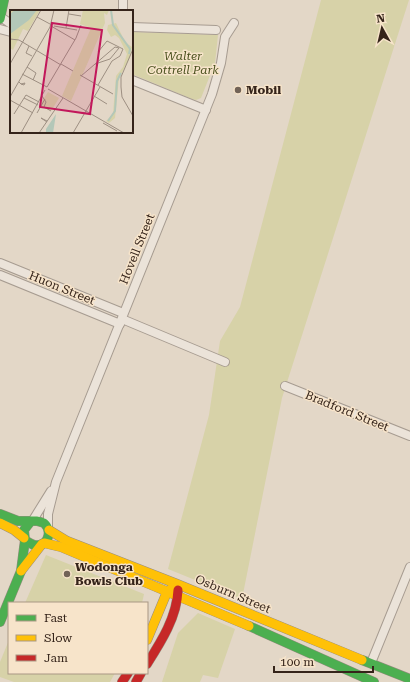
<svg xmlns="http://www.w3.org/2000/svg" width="410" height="682" font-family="'Roboto Serif',serif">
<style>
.green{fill:#d7d2a8}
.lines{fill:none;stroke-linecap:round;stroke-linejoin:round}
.street-casing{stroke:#a79c91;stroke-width:10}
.fast-casing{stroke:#978c81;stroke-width:10}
.slow-casing{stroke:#978c81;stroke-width:10}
.jam-casing{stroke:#978c81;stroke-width:10}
.street{stroke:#ebe3d9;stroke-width:8}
.fast{stroke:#4caf50;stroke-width:9}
.slow{stroke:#ffc107;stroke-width:9}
.jam{stroke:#c62828;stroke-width:9}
.poi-dot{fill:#726357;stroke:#f7e4ca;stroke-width:1.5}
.labels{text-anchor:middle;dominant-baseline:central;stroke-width:3;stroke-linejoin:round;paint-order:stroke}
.park-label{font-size:12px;font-style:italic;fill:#4c5220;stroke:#f7e4ca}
.poi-label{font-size:12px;font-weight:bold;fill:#35241a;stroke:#f7e4ca;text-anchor:start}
.street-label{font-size:12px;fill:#35241a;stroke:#f7e4ca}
.inset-river{fill:none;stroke:#b3c7b8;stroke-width:2}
.inset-road{fill:none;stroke:#9d8f82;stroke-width:1}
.view{fill:#c2185b;fill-opacity:0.15;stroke:#c2185b;stroke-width:2}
.inset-edge{fill:none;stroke:#35241a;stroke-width:2}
</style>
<rect width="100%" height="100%" fill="#e3d7c7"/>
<g class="green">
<path d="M321 0H409L282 398 242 599 168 569 209 415 220 341 240 307Z"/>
<path d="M132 32 218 35 215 63 201 98 196 100 192 99 132 74Z"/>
<path d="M46 555 144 594 142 603H25Z"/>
<path d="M198 613 235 629 218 678 203 675 200 682H162L178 633Z"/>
<path d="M9 640V673H115L110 682H14L0 677V662Z"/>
</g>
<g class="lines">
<defs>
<g id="street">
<path d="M123 11V0"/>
<path d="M1 17 11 24"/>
<path d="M132 27 216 30"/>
<path d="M0 29 11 32"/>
<path d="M132 80 206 110"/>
<path d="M0 263 123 313"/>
<path d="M0 275 120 324"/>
<path d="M122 319 225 362"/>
<path d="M285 386 410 436"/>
<path d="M33 520 51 491"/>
<path d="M48 527V514L56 482 212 94 221 63 225 37 234 23"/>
<path d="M371 663 410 567"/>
</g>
<g id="fast">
<path d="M0 19 4 0"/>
<path d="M0 514 18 521H37L44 523C53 531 48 548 34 545 31 544 28 542 25 540L24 530 31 521"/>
<path d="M0 622 21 571 25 540"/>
<path d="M249 626 374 682"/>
<path d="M362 660 410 679"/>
</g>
<g id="slow">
<path d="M0 523 14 530 24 538"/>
<path d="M49 530 67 541 177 584 362 660"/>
<path d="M44 543 61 547 249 626"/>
<path d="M21 571 42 544"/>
<path d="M147 640 167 592 172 588"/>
</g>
<g id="jam">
<path d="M147 664C161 642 177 617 178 590"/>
<path d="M122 682 128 673"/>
<path d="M136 682 141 673"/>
</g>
</defs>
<use href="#street" class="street-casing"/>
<use href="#fast" class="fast-casing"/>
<use href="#slow" class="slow-casing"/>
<use href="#jam" class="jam-casing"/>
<use href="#street" class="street"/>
<use href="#fast" class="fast"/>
<use href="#slow" class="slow"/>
<use href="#jam" class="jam"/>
</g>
<g class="poi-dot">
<circle cx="238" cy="90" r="4"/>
<circle cx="67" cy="574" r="4"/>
</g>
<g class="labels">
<g class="park-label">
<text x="183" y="56">Walter<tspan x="183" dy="14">Cottrell Park</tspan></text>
</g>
<g class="poi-label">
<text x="246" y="90">Mobil</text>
<text x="75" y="567">Wodonga<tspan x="75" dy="14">Bowls Club</tspan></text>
</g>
<g class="street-label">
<text transform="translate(137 249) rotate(-68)">Hovell Street</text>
<text transform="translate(62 288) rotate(22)">Huon Street</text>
<text transform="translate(347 411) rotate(22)">Bradford Street</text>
<text transform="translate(233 594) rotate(23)">Osburn Street</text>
</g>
</g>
<g transform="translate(10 10)">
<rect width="123" height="123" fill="#e3d7c7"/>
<path d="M0 0H30L18 21 13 19 3 40 0 38ZM73 0H99L97 5 94 3 95 13 61 91 52 86 81 18 70 14ZM106 13 115 32 122 37 120 48 109 68 105 108 99 113 96 111 103 104 106 66 113 57 117 44 109 28 105 25 101 27 97 20 98 15ZM38 82 49 88 41 101 29 96Z" fill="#d7d2a8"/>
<path d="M5 0H27L19 10 0 24V4ZM46 104 43 123H36V119Z" fill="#b3c7b8"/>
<path class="inset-river" d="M101 0 103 15 120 39 119 44M98 111 105 101 107 71 111 63"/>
<path class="inset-road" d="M59 4 71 6M27 7 40 14M41 16 65 30M44 16 67 20M56 18 59 0M0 29 9 30 51 55M19 36 16 43 22 46M123 39 111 67V77L112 87 123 106M0 54 31 0M51 54 63 61M17 57 26 63 23 70M12 64 37 77M70 65 103 84M71 66 105 37 109 38 100 49 85 54M9 72 11 74 14 75 15 73 11 74M88 75 102 51 110 46 113 39 97 31 88 42M37 77 66 28 71 15M38 79 114 123M32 86 36 92 34 97 41 101M84 86 97 94M0 87 40 17 44 0M14 88 28 95M0 90 23 103M27 103 35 89M4 104 16 85 29 92M37 112 31 108 37 111M93 113 107 121M11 123 35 80M29 123 53 88M63 123 90 77"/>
<path class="view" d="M42 13 92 20 80 104 30 97Z"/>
<rect width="123" height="123" class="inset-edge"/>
</g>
<rect x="8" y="602" width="140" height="72" fill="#f7e4ca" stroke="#a99784"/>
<rect x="16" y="615" width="20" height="6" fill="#4caf50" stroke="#a99784"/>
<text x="44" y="622" font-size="12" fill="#35241a">Fast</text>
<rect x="16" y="635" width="20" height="6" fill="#ffc107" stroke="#a99784"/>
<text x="44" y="642" font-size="12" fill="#35241a">Slow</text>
<rect x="16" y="655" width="20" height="6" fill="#c62828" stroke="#a99784"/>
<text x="44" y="662" font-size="12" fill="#35241a">Jam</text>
<g transform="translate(382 28) rotate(352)" stroke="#f7e4ca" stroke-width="3" paint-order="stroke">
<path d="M0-3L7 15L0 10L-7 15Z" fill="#35241a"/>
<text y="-6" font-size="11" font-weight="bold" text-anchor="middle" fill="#35241a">N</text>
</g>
<path d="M274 666v6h99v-6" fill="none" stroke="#35241a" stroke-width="2"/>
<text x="280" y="666" font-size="12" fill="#35241a" stroke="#f7e4ca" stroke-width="3" paint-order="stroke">100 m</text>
</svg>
